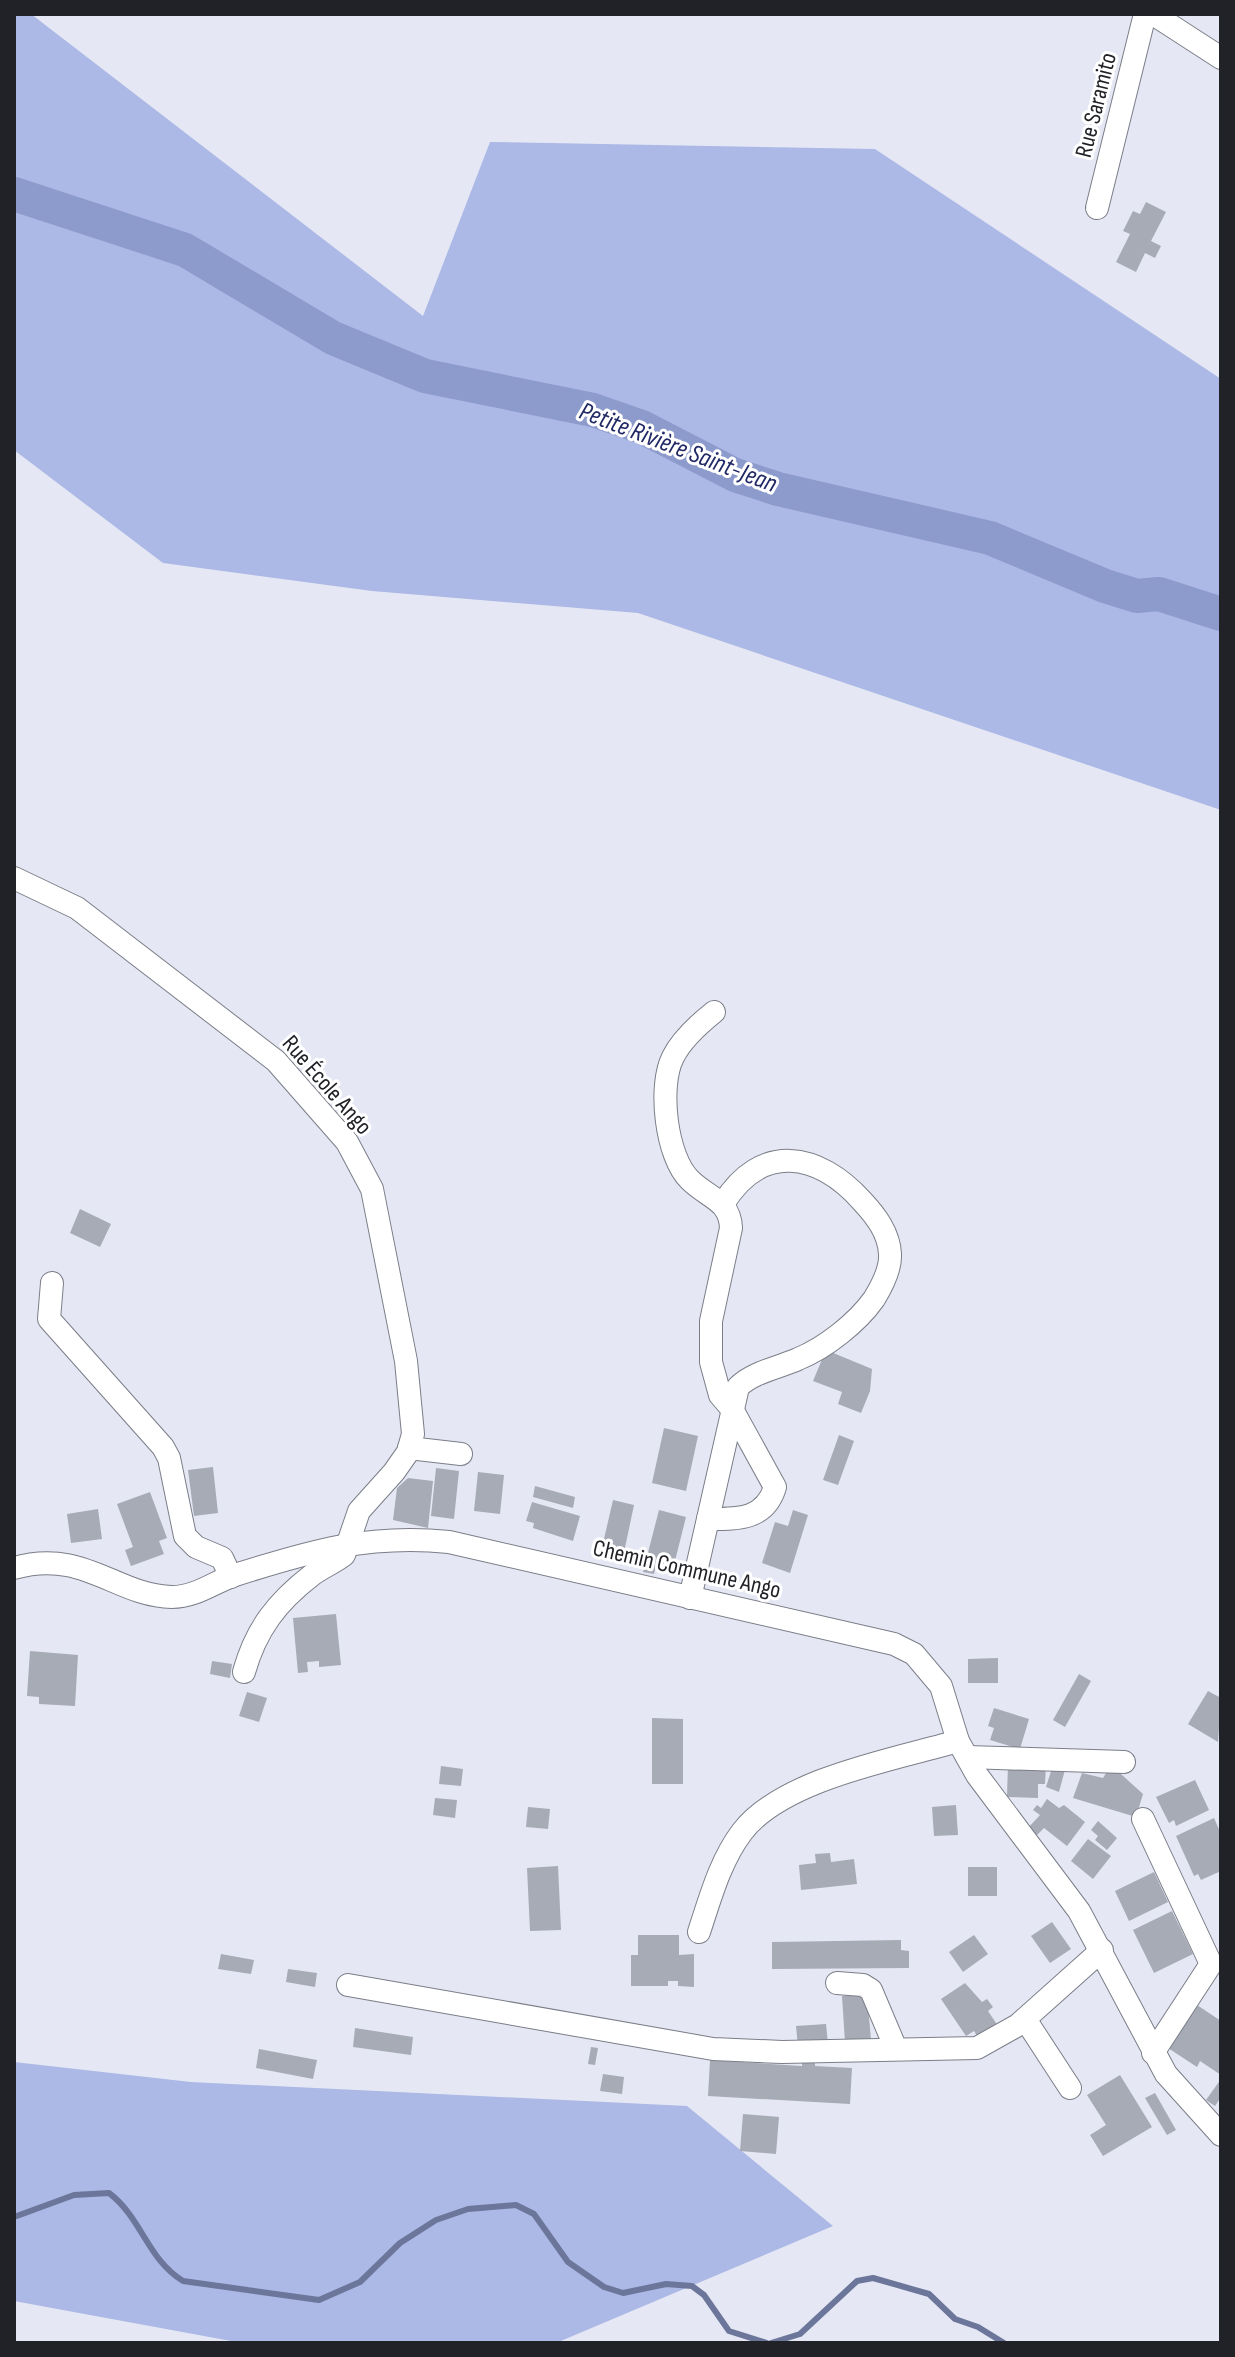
<svg xmlns="http://www.w3.org/2000/svg" width="1235" height="2357" font-family="'Sofia Sans Condensed',sans-serif">
<style>
.green{fill:#acb8e5}
.lines{fill:none;stroke-linecap:round;stroke-linejoin:round}
.stream{stroke:#6c769a;stroke-width:6}
.river{stroke:#8c9acc;stroke-width:34}
.building{fill:#a7abb6}
.minor-casing{stroke:#7b7e88;stroke-width:24}
.minor{stroke:#fff;stroke-width:22}
.labels{text-anchor:middle;dominant-baseline:central;stroke-width:6;stroke-linejoin:round;paint-order:stroke}
.street-label{font-size:24px;fill:#212227;stroke:#fff}
.water-label{font-size:26px;font-style:italic;fill:#212966;stroke:#fff}
</style>
<rect width="100%" height="100%" fill="#e5e8f4"/>
<g class="green">
<path d="M14 14H31L423 316 490 142 875 149 1221 379V810L638 613 372 591 163 563 14 450Z"/>
<path d="M14 2062 191 2082 687 2106 833 2226 556 2343H242L14 2301Z"/>
</g>
<g class="lines">
<g class="stream">
<path d="M14 2217 74 2195 109 2193C142 2218 147 2259 183 2281L319 2300 360 2282 400 2243 436 2220 468 2209 516 2205 534 2214 568 2262 604 2287 623 2293 666 2284 692 2286 704 2295 729 2331 767 2343"/>
<path d="M771 2343 800 2334 857 2281 873 2278 929 2294 955 2319 978 2327 1004 2343"/>
</g>
<path class="river" d="M14 194 185 250 333 338 425 376 593 410 642 427 735 475 778 489 990 538 1105 586 1137 596 1159 594 1221 614"/>
</g>
<g class="building">
<path d="M1146 202 1166 212 1151 241 1161 246 1155 258 1145 253 1136 272 1116 262 1130 234 1123 231 1133 211 1140 214Z"/>
<path d="M80 1209 111 1224 100 1247 70 1233Z"/>
<path d="M826 1350 872 1369 870 1391 861 1413 838 1404 842 1392 813 1381Z"/>
<path d="M664 1428 698 1436 686 1491 652 1483Z"/>
<path d="M839 1435 854 1441 838 1485 823 1480Z"/>
<path d="M213 1467 218 1513 194 1516 188 1470Z"/>
<path d="M436 1468 459 1471 454 1519 431 1516Z"/>
<path d="M478 1472 504 1475 500 1514 474 1511Z"/>
<path d="M408 1478 433 1481 428 1528 393 1520 397 1488Z"/>
<path d="M535 1486 575 1497 573 1508 533 1497Z"/>
<path d="M150 1492 167 1538 159 1541 164 1554 131 1566 125 1550 133 1547 117 1504Z"/>
<path d="M613 1500 634 1505 623 1557 601 1552Z"/>
<path d="M532 1502 580 1516 573 1541 533 1528 534 1523 526 1521Z"/>
<path d="M98 1509 102 1539 71 1543 67 1514Z"/>
<path d="M659 1510 686 1517 673 1569 656 1565 654 1574 643 1572Z"/>
<path d="M793 1510 808 1515 790 1573 762 1563 775 1522 788 1526Z"/>
<path d="M336 1614 341 1665 319 1667V1661L307 1662 308 1672 298 1673 293 1618Z"/>
<path d="M30 1651 78 1655 75 1706 39 1704V1697L27 1696Z"/>
<path d="M998 1658V1683H968V1659Z"/>
<path d="M212 1661 232 1664 230 1678 210 1674Z"/>
<path d="M1079 1674 1091 1681 1065 1727 1053 1720Z"/>
<path d="M1208 1691 1221 1698 1218 1742 1188 1724Z"/>
<path d="M247 1692 267 1698 259 1722 239 1716Z"/>
<path d="M994 1708 1029 1719 1020 1749 990 1740 994 1728 988 1726Z"/>
<path d="M652 1718 683 1719V1784H652Z"/>
<path d="M1054 1762 1066 1766 1059 1792 1046 1787Z"/>
<path d="M1008 1763 1046 1765 1045 1784H1038V1798L1007 1797Z"/>
<path d="M1111 1765 1143 1794 1136 1817 1073 1798 1082 1773 1103 1778Z"/>
<path d="M441 1766 463 1769 461 1786 439 1784Z"/>
<path d="M1195 1780 1209 1810 1176 1826 1174 1820 1169 1823 1156 1797Z"/>
<path d="M435 1798 457 1800 455 1818 433 1815Z"/>
<path d="M1047 1799 1059 1808 1064 1805 1085 1822 1067 1846 1044 1828 1037 1835 1028 1828 1040 1815 1033 1810 1037 1805 1041 1808Z"/>
<path d="M956 1805 958 1835 934 1836 932 1807Z"/>
<path d="M528 1807 550 1809 548 1829 526 1827Z"/>
<path d="M1214 1818 1221 1834V1871L1201 1880 1198 1874 1194 1876 1176 1836Z"/>
<path d="M1098 1821 1117 1838 1107 1850 1095 1840 1098 1836 1091 1830Z"/>
<path d="M1088 1839 1111 1856 1093 1879 1071 1861Z"/>
<path d="M830 1853 831 1862 854 1859 857 1884 801 1890 799 1865 816 1863 815 1854Z"/>
<path d="M558 1866 561 1930 530 1931 527 1868Z"/>
<rect x="968" y="1867" width="29" height="29"/>
<path d="M1154 1872 1168 1902 1129 1921 1115 1891Z"/>
<path d="M1172 1911 1193 1954 1154 1973 1133 1930Z"/>
<path d="M1052 1922 1071 1949 1050 1963 1031 1936Z"/>
<path d="M638 1935H679V1955L694 1954V1987L678 1986V1981H668V1986H631V1955H638Z"/>
<path d="M974 1935 988 1954 963 1972 949 1952Z"/>
<path d="M901 1940V1950L909 1951V1968L772 1969V1942Z"/>
<path d="M221 1954 254 1960 251 1974 218 1969Z"/>
<path d="M288 1969 317 1973 315 1987 286 1982Z"/>
<path d="M965 1983 982 2002 987 1999 993 2007 988 2011 998 2026 979 2039 974 2031 966 2036 941 1999Z"/>
<path d="M867 1994 871 2040 845 2042 842 1996Z"/>
<path d="M1197 2005 1221 2021V2075L1200 2061 1197 2067 1168 2048Z"/>
<path d="M826 2024 828 2044 798 2047 796 2026Z"/>
<path d="M355 2028 413 2037 411 2055 353 2047Z"/>
<path d="M591 2047 598 2048 595 2065 588 2064Z"/>
<path d="M259 2049 317 2060 313 2079 256 2068Z"/>
<path d="M710 2060 802 2066V2060L815 2061V2066L852 2068 850 2104 708 2096Z"/>
<path d="M603 2074 624 2077 622 2094 600 2091Z"/>
<path d="M1120 2075 1152 2127 1103 2156 1090 2135 1106 2125 1087 2095Z"/>
<path d="M1221 2079V2097L1215 2106 1206 2100Z"/>
<path d="M1155 2093 1176 2130 1167 2135 1145 2098Z"/>
<path d="M743 2114 779 2117 776 2154 740 2151Z"/>
</g>
<g class="lines">
<defs>
<g id="minor">
<path d="M1153 14 1221 58"/>
<path d="M1097 208 1145 14"/>
<path d="M14 878 77 908 276 1061 347 1142 372 1189 406 1361 413 1434 408 1452 394 1472 359 1511 344 1555C334 1563 322 1567 312 1575 277 1602 256 1629 244 1672"/>
<path d="M52 1283 49 1319 163 1447 169 1458 185 1536 196 1547 222 1558 231 1577"/>
<path d="M409 1448 461 1454"/>
<path d="M708 1519C738 1519 765 1520 775 1487L732 1409 720 1395 711 1362V1321L731 1228C730 1200 708 1198 690 1180 666 1157 658 1086 673 1057 682 1039 699 1024 714 1012"/>
<path d="M14 1568C84 1548 116 1596 172 1597 196 1597 214 1582 235 1575 311 1551 368 1534 449 1542L894 1644 914 1654 941 1686 958 1741 977 1775 1079 1911 1166 2074 1221 2135"/>
<path d="M690 1598 738 1387C753 1372 778 1368 798 1359 825 1348 857 1323 874 1299 882 1286 891 1269 890 1254 889 1233 876 1216 862 1201 818 1152 761 1142 723 1204"/>
<path d="M967 1757 1124 1762"/>
<path d="M1143 1819 1211 1964 1153 2053"/>
<path d="M699 1932C710 1899 720 1861 742 1832 782 1779 896 1759 958 1741"/>
<path d="M837 1983 863 1985 871 1990 896 2049"/>
<path d="M348 1985 713 2049 782 2052 977 2048 1018 2025 1102 1950"/>
<path d="M1025 2019 1070 2088"/>
</g>
</defs>
<use href="#minor" class="minor-casing"/>
<use href="#minor" class="minor"/>
</g>
<g class="labels">
<g class="street-label">
<text transform="translate(1096 105) rotate(-76)">Rue Saramito</text>
<text transform="translate(327 1085) rotate(49)">Rue École Ango</text>
<text transform="translate(687 1569) rotate(13)">Chemin Commune Ango</text>
</g>
<g class="water-label">
<text transform="translate(678 448) rotate(21)">Petite Rivière Saint-Jean</text>
</g>
</g>
<rect width="1235" height="2357" fill="none" stroke="#212227" stroke-width="32"/>
</svg>
